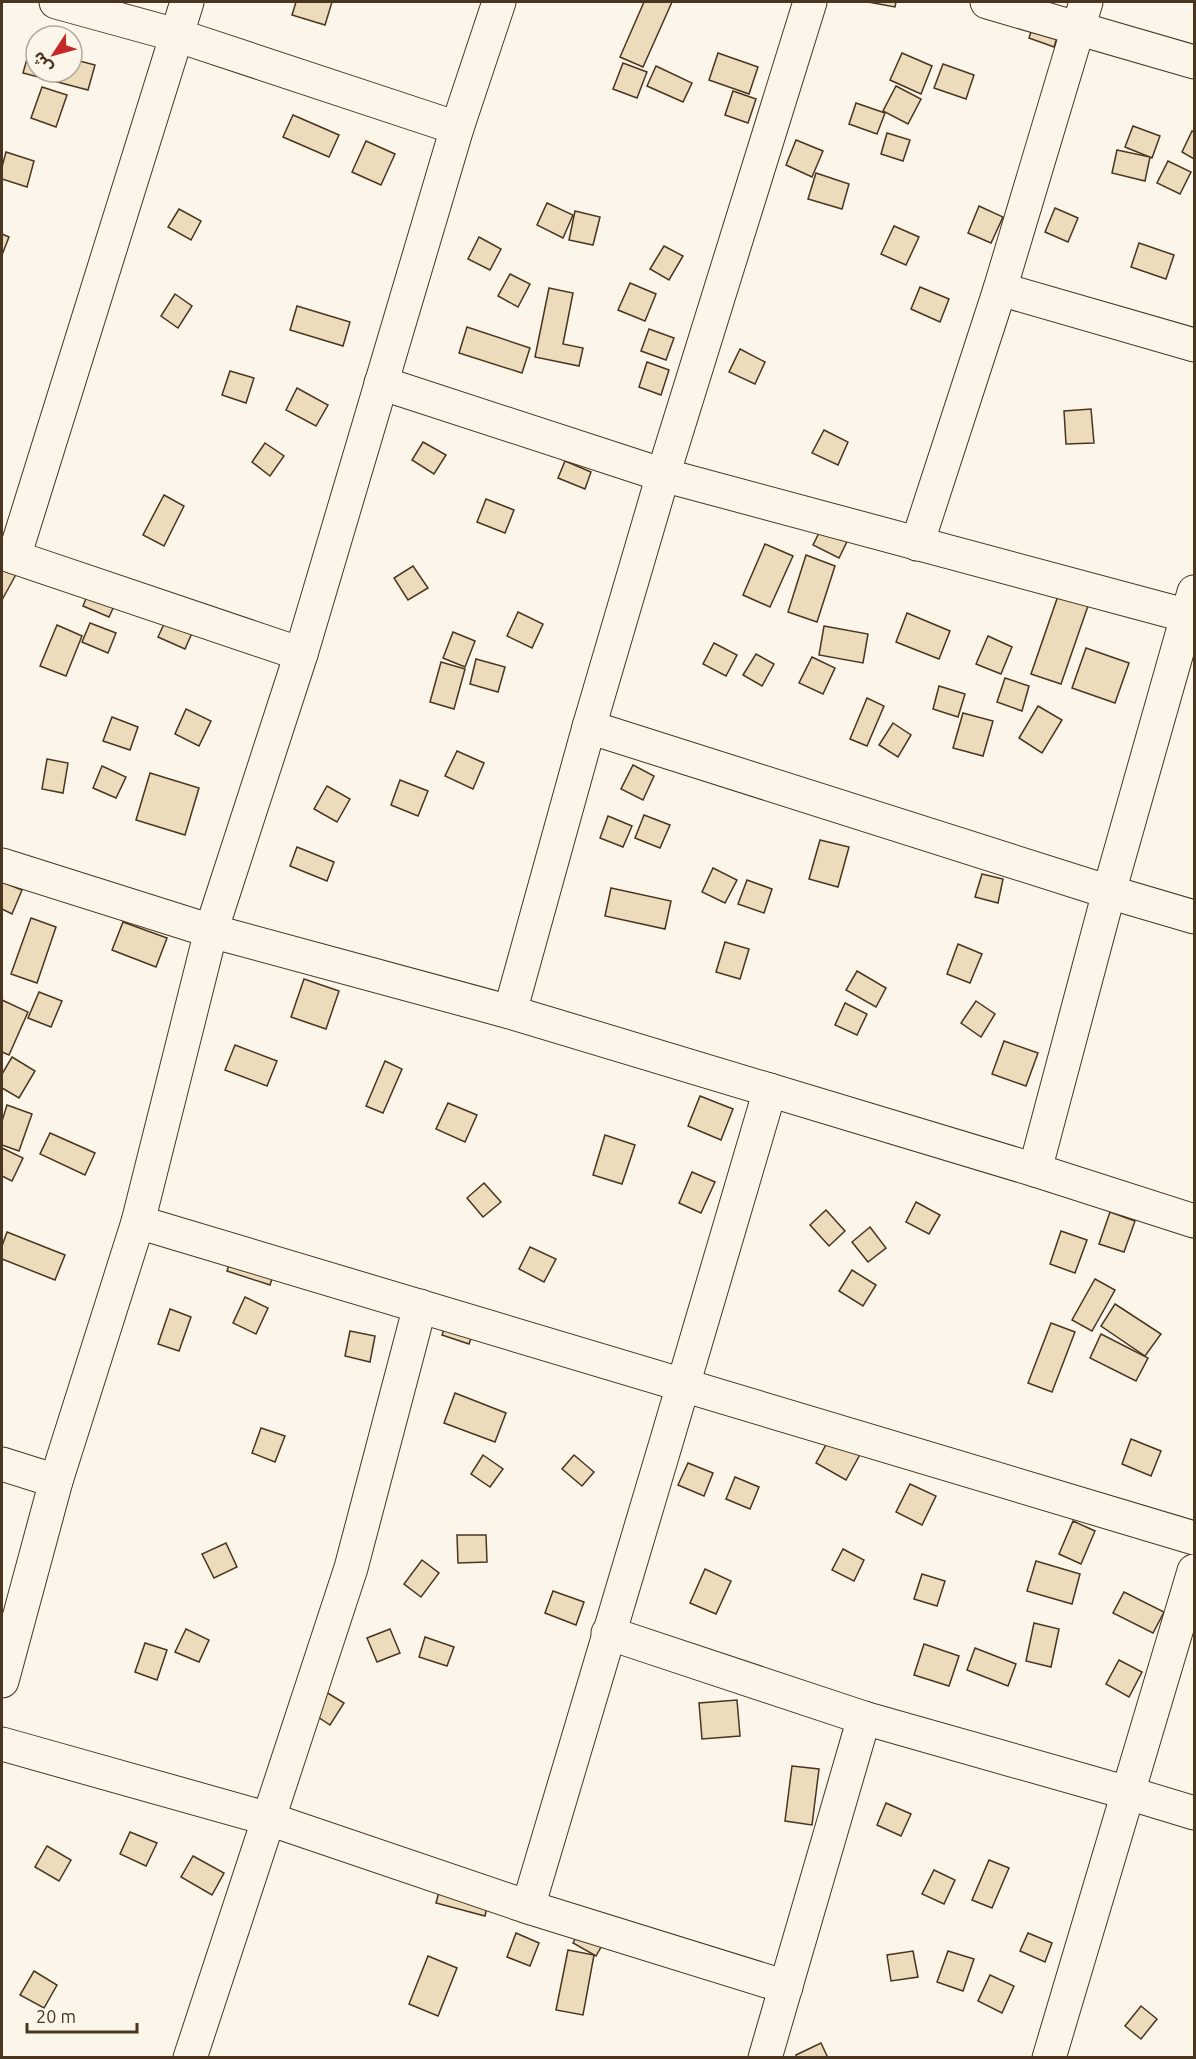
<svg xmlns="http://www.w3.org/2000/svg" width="1196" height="2059" font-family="Ubuntu,'Noto Sans Arabic',sans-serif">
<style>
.building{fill:#ecdcbc;stroke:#4a3520;stroke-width:1.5}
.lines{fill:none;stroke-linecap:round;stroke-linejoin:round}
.street-casing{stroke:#4a3520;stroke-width:35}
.street{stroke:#fbf6e9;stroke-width:33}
</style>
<rect width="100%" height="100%" fill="#fbf6e9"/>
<g class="building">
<path d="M296 2H332L325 25 292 15Z"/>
<path d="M644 2H672L643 67 620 57Z"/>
<path d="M868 2H896L895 7Z"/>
<path d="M1038 10 1063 19 1054 47 1029 38Z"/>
<path d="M30 48 36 49V72H72V59L95 65 88 90 23 73Z"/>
<path d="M718 53 758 67 749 94 709 80Z"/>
<path d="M902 53 932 66 921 94 890 80Z"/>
<path d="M623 63 647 72 637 98 613 89Z"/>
<path d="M943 64 974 75 966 99 934 88Z"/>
<path d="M656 66 692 83 683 102 647 86Z"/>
<path d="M896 86 921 99 908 124 883 111Z"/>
<path d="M42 87 67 95 56 127 31 118Z"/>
<path d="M733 91 756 99 748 123 725 115Z"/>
<path d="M856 103 885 113 877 134 849 124Z"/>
<path d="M293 115 339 135 329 157 283 137Z"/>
<path d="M1133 126 1160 136 1152 158 1125 147Z"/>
<path d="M1192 131 1194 132V159L1182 152Z"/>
<path d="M887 133 910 140 903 161 881 154Z"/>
<path d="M796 140 823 151 812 177 786 165Z"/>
<path d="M366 141 395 154 381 185 352 172Z"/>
<path d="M1117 150 1150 157 1145 181 1112 173Z"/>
<path d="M6 152 34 161 27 187 2 179V167Z"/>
<path d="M1168 161 1191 172 1180 194 1157 183Z"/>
<path d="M816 173 849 184 842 209 808 199Z"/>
<path d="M547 203 573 215 563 238 537 225Z"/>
<path d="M979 206 1003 217 991 243 968 233Z"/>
<path d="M1055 208 1078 218 1068 242 1045 232Z"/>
<path d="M179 209 201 221 191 240 168 227Z"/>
<path d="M575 211 600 217 593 245 569 240Z"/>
<path d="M894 226 919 237 906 265 881 254Z"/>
<path d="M2 234 9 237 2 255Z"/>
<path d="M479 237 501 249 490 270 468 259Z"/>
<path d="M1139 243 1174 255 1166 279 1131 267Z"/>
<path d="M664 246 683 256 669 280 650 269Z"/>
<path d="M510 274 530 284 518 307 498 296Z"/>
<path d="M630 283 656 294 645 321 618 310Z"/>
<path d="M920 287 949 299 940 322 911 309Z"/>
<path d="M549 288 573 293 563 344 583 348 579 366 535 357Z"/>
<path d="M175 294 192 306 178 328 161 316Z"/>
<path d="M297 306 350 322 343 346 290 330Z"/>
<path d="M467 327 530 348 522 373 459 353Z"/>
<path d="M649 329 674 338 666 360 641 351Z"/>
<path d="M740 349 765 362 755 384 729 372Z"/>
<path d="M647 362 669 370 661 395 639 387Z"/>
<path d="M230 371 254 378 246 403 222 395Z"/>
<path d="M297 388 328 405 316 426 286 410Z"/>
<path d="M1091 409 1094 443 1066 444 1064 411Z"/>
<path d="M824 430 848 442 838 465 812 453Z"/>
<path d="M423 442 446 455 434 474 412 460Z"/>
<path d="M265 443 284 456 270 476 252 462Z"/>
<path d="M565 461 591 472 585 489 558 478Z"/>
<path d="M164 495 184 506 164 546 143 535Z"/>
<path d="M486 499 514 510 505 533 477 522Z"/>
<path d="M831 509 857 521 839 558 813 545Z"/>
<path d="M765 544 793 556 770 607 743 595Z"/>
<path d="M2 549 25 558 2 600Z"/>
<path d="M806 555 835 566 817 622 788 612Z"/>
<path d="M413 566 428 588 408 600 394 578Z"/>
<path d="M93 581 120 593 109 617 83 606Z"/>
<path d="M1059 593 1089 603 1061 684 1031 674Z"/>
<path d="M176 598 202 610 185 649 158 637Z"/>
<path d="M518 612 543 624 532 648 507 636Z"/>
<path d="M907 613 950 631 939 659 896 642Z"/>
<path d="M90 623 116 633 108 653 82 642Z"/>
<path d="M57 625 82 636 66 676 40 666Z"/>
<path d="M824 626 868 634 863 663 819 655Z"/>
<path d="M453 632 475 641 465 667 443 658Z"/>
<path d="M988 636 1012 647 1001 674 976 664Z"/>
<path d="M714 643 737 655 726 676 703 664Z"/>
<path d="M1086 648 1129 663 1115 703 1072 688Z"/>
<path d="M756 654 774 664 762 686 743 675Z"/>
<path d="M812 657 835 668 823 694 799 683Z"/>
<path d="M476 659 505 667 498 692 470 684Z"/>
<path d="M441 662 465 669 454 709 430 702Z"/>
<path d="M1005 678 1029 686 1022 711 997 702Z"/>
<path d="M939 686 965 694 958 717 933 709Z"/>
<path d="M867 698 884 706 867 746 850 739Z"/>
<path d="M1038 706 1062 720 1042 753 1019 738Z"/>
<path d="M186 709 211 721 199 746 175 734Z"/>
<path d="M963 713 993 721 983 756 953 748Z"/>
<path d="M112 717 138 727 130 750 103 741Z"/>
<path d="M893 723 911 735 898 757 879 745Z"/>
<path d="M457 751 484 763 473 789 445 776Z"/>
<path d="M47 759 68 763 63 793 42 789Z"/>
<path d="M633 765 654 776 643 800 621 789Z"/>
<path d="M102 766 126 777 116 798 93 788Z"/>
<path d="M150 773 199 788 185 835 136 820Z"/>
<path d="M400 780 428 791 418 816 391 805Z"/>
<path d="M327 786 350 799 337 822 314 809Z"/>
<path d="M644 815 670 825 660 848 635 838Z"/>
<path d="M608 816 632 826 623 847 600 838Z"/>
<path d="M820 840 849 847 838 887 809 879Z"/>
<path d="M297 847 334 862 327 881 290 866Z"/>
<path d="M713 868 737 880 725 903 702 892Z"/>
<path d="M982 874 1003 879 998 903 975 897Z"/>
<path d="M747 880 772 889 764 913 738 904Z"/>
<path d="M2 882 22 890 12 914 2 909Z"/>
<path d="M611 888 671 901 665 929 605 916Z"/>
<path d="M31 918 56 927 37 983 11 974Z"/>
<path d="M123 922 167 938 156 967 112 950Z"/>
<path d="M725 942 749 949 740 979 716 972Z"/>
<path d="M958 944 982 954 970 983 947 974Z"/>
<path d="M857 971 886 988 876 1007 846 990Z"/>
<path d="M304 979 339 991 326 1029 291 1017Z"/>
<path d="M39 992 62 1001 51 1027 28 1018Z"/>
<path d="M2 1000 28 1012 9 1055 2 1052Z"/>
<path d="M976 1001 995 1014 981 1037 961 1023Z"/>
<path d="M845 1003 867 1014 857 1035 835 1025Z"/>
<path d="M1004 1041 1038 1053 1026 1086 992 1074Z"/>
<path d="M235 1045 277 1061 267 1086 225 1070Z"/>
<path d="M12 1057 35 1071 19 1098 2 1088V1074Z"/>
<path d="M385 1061 402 1069 383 1113 366 1106Z"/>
<path d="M700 1096 733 1109 721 1140 688 1126Z"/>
<path d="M448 1103 477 1115 465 1142 436 1129Z"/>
<path d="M7 1105 32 1114 19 1151 2 1145V1121Z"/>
<path d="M50 1133 95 1153 85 1175 40 1154Z"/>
<path d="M605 1135 635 1145 622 1184 593 1175Z"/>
<path d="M2 1148 23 1158 12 1181 2 1176Z"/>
<path d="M692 1172 715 1182 701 1213 679 1203Z"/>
<path d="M484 1183 501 1202 483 1217 467 1198Z"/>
<path d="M916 1202 940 1215 929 1234 906 1222Z"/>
<path d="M826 1210 845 1231 829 1246 810 1225Z"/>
<path d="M1110 1212 1135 1221 1124 1252 1099 1244Z"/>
<path d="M870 1227 886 1248 868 1262 852 1242Z"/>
<path d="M1061 1231 1087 1240 1075 1273 1050 1264Z"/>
<path d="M7 1232 65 1255 55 1280 2 1259V1246Z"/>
<path d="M237 1242 279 1256 270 1285 227 1271Z"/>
<path d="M530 1247 556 1259 544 1282 519 1269Z"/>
<path d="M852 1270 876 1285 863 1306 839 1291Z"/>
<path d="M1095 1279 1115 1290 1092 1331 1072 1320Z"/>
<path d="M245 1297 268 1308 256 1334 233 1323Z"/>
<path d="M1115 1304 1161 1334 1145 1356 1101 1326Z"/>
<path d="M170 1309 191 1317 179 1351 158 1344Z"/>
<path d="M450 1314 476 1322 469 1344 442 1335Z"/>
<path d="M1051 1323 1075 1332 1052 1392 1028 1383Z"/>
<path d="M350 1331 375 1336 370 1362 345 1356Z"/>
<path d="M1101 1334 1148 1358 1136 1381 1090 1358Z"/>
<path d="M455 1393 506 1413 495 1442 444 1423Z"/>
<path d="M261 1428 285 1436 275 1462 252 1453Z"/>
<path d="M833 1432 863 1449 846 1480 816 1463Z"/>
<path d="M1131 1439 1161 1451 1151 1476 1122 1464Z"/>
<path d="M483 1455 503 1469 490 1487 471 1474Z"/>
<path d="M574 1455 594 1472 582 1486 562 1469Z"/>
<path d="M688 1463 713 1473 704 1496 678 1485Z"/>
<path d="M735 1477 759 1487 750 1509 726 1499Z"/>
<path d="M910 1484 936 1496 922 1525 896 1512Z"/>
<path d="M1073 1521 1095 1531 1081 1564 1059 1554Z"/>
<path d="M457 1535H486L487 1562 458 1563Z"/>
<path d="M226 1543 237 1567 214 1578 202 1554Z"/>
<path d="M843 1549 864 1560 854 1581 832 1570Z"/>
<path d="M422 1560 439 1573 421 1597 404 1584Z"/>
<path d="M1036 1561 1080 1574 1072 1604 1027 1591Z"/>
<path d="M705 1569 731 1581 716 1614 690 1603Z"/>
<path d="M922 1574 945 1581 937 1606 914 1599Z"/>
<path d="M553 1591 584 1602 576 1625 545 1613Z"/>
<path d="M1124 1592 1164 1612 1153 1633 1113 1613Z"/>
<path d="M1034 1623 1059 1629 1051 1667 1026 1661Z"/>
<path d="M186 1629 209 1640 199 1662 175 1652Z"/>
<path d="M390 1629 400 1653 377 1662 367 1638Z"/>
<path d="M425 1637 454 1647 447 1666 419 1657Z"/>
<path d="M145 1643 167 1650 157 1680 135 1672Z"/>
<path d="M924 1644 959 1656 949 1686 914 1675Z"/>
<path d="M975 1648 1016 1664 1008 1686 967 1670Z"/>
<path d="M1119 1660 1142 1672 1129 1697 1106 1684Z"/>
<path d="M326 1692 344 1703 330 1725 312 1713Z"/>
<path d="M737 1700 740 1736 702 1739 699 1703Z"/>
<path d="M792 1766 819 1769 812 1825 785 1821Z"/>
<path d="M886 1803 911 1814 901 1836 877 1825Z"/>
<path d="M130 1832 157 1843 146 1866 120 1854Z"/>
<path d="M47 1846 71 1860 59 1881 35 1867Z"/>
<path d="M193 1856 224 1873 212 1895 181 1877Z"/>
<path d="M989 1860 1009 1868 992 1908 972 1900Z"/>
<path d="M934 1870 955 1880 944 1904 922 1894Z"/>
<path d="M444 1873 492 1885 485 1916 436 1903Z"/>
<path d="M590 1911 614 1924 596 1956 573 1943Z"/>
<path d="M516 1933 539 1943 530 1966 507 1957Z"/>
<path d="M1028 1933 1052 1943 1045 1962 1020 1951Z"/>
<path d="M568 1950 594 1955 583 2015 556 2010Z"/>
<path d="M913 1951 918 1977 891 1981 887 1955Z"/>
<path d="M948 1951 974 1959 963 1991 937 1982Z"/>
<path d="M428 1956 457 1968 438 2016 409 2004Z"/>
<path d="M34 1971 57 1985 44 2008 20 1995Z"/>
<path d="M990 1975 1014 1986 1002 2013 978 2001Z"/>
<path d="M1141 2006 1157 2019 1141 2039 1125 2026Z"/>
<path d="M821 2043 828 2058H797L796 2055Z"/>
</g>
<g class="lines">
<defs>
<g id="street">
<path d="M56 2 176 35 457 128"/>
<path d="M987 2 1194 62"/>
<path d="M1000 289 1194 345"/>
<path d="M381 383 663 475 1188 616"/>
<path d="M917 544 1000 289 1086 2"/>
<path d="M2 553 301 654"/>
<path d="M14 557 187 2"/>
<path d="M589 727 1109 892 1194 917"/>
<path d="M2 865 211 931 510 1012 1035 1170 1194 1221"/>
<path d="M510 1012 589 727 663 475 810 2"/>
<path d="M1035 1170 1109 892 1194 592"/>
<path d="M138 1222 1194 1538"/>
<path d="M2 1464 56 1481"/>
<path d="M608 1633 864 1718 1128 1793 1194 1813"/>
<path d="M2 1681 56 1481 138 1222 211 931 301 654 457 128 499 2"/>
<path d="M2 1744 269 1819 528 1907 786 1987"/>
<path d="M528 1907C608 1634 691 1363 770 1090"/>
<path d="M190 2058 351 1568 420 1306"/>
<path d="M765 2058 864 1718"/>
<path d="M1049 2058 1194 1571"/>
</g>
</defs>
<use href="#street" class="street-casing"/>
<use href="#street" class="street"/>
</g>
<rect width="1196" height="2059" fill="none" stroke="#4a3520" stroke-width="6"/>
<g transform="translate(54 54) rotate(234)"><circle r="28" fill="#fbf6e9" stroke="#b4a999" stroke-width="1.5"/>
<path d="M0-4.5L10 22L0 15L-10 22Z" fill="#c62828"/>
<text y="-9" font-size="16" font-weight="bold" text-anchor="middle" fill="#4a3520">ش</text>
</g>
<path d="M27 2023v9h110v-9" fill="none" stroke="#4a3520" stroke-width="3"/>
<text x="36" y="2023" font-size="18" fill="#4a3520" stroke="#fbf6e9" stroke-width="4.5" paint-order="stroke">20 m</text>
</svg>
